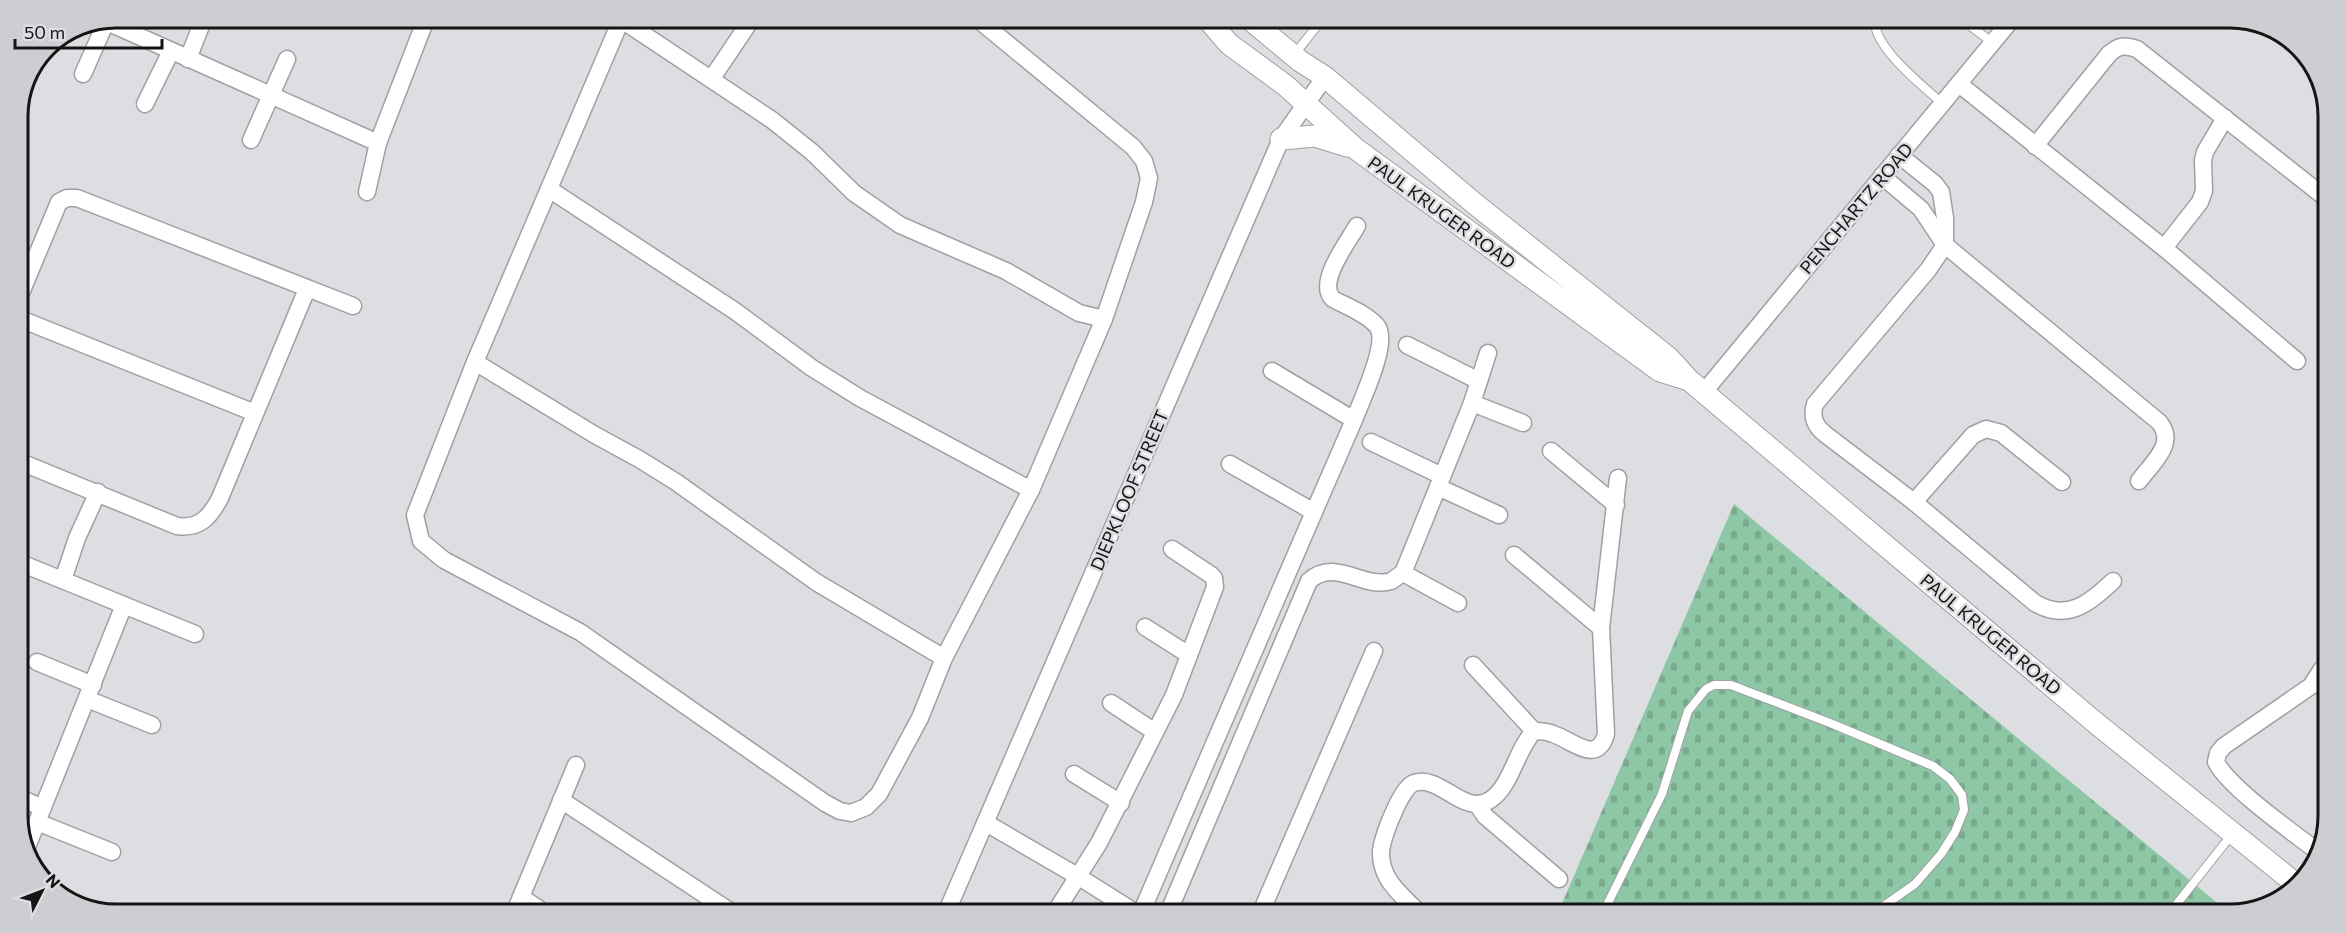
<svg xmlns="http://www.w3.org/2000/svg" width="2346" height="933" font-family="Commissioner,sans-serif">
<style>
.cemetery{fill:url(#cemetery-stones)}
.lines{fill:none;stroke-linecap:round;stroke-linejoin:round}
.service-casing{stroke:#9fa0a3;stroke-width:10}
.minor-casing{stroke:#9fa0a3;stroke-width:19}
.tertiary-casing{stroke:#9fa0a3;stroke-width:23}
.service{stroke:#fff;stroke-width:8}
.minor{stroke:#fff;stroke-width:16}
.tertiary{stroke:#fff;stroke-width:21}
.labels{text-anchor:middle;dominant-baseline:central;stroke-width:5;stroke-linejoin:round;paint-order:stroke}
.street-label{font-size:18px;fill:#151516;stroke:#dddee1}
.rim{fill:none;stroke:#151516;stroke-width:3}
</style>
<defs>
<pattern id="cemetery-stones" width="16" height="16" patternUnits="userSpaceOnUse" patternTransform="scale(1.5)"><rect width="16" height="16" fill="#8dc7a6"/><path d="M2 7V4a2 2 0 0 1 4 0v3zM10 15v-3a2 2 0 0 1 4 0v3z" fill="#79aa8e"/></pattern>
</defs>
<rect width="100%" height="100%" fill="#dddee1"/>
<path class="cemetery" d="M1734 504 2232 915 1558 913Z"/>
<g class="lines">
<defs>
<g id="service">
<path d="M1875 24C1878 51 1923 86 1943 104"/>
<path d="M1968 24 1993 43"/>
<path d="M1294 55 1320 22"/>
<path d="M1603 913 1662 794 1688 711 1706 689 1714 685H1731L1830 723 1933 766 1950 779 1962 795 1964 810 1955 832 1941 854 1915 884 1872 914"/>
<path d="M2168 915 2233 833"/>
</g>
<g id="minor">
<path d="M621 20 475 362 415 515 421 541 444 560 580 632 825 803 840 811 851 813 866 807 879 794 920 718 944 658 1031 490 1104 319 1144 202 1149 178 1144 161 1133 147 980 21"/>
<path d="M622 20 772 120 812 152 854 193 900 225 1006 271 1079 313 1104 319"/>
<path d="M107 22 378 143"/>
<path d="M188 59 204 18"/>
<path d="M83 74 106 22"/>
<path d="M712 78 751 20"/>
<path d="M1959 84 2164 248 2297 361"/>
<path d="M145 104 171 51"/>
<path d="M251 140 287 59"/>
<path d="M2035 146 2109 54C2119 45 2125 45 2137 49L2327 199"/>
<path d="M1899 155 1935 184 1941 192 1945 218V245L1928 270 1815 404C1811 417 1815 426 1825 434L1914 502 2035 603C2067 622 2090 603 2113 581"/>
<path d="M1882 176 1921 209 1945 245 2159 422C2177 443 2153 462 2139 481"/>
<path d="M549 189 735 311 812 368 860 398 1031 490"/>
<path d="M367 192 378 143 426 19"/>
<path d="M2164 248 2200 202 2204 191 2203 160 2205 152 2225 118"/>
<path d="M18 300 59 202 67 198H77L353 306"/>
<path d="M18 318 255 413"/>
<path d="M1407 345 1479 381"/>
<path d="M475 362 595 435 639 459 676 482 816 582 944 658"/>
<path d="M1272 371 1354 420 1314 512"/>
<path d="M1704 392 2008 24"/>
<path d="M1472 403 1523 423"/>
<path d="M1354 420C1361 401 1390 342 1377 326 1367 314 1346 306 1333 299 1316 283 1348 242 1357 226"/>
<path d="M1371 442 1442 476"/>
<path d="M1551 451 1616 505"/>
<path d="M18 461 177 526C200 529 210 517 220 498L307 289"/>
<path d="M1438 487 1499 515"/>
<path d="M1914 502 1973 435 1986 429 2001 433 2062 482"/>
<path d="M1514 555 1601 628"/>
<path d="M18 562 195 634"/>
<path d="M1403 573 1458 603"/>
<path d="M63 580 77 538 98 492"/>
<path d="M1145 627 1189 655"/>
<path d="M37 662 93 685"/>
<path d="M1473 665 1534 731"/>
<path d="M87 699 152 725"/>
<path d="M1111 703 1155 732"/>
<path d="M1074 774 1121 803"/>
<path d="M18 797 43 808"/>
<path d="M561 800 728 910"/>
<path d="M1477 804 1485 816 1559 879"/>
<path d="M37 822 112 852"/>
<path d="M986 823 1079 877 1133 911"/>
<path d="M27 847 124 605"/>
<path d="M2321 854C2294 833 2230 789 2216 762L2218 753 2224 746 2311 686 2322 669"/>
<path d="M521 897 539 909"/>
<path d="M516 909 576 765"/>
<path d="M947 911 1281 139 1325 77"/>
<path d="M1056 911 1099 843 1174 695 1215 587 1214 578 1211 575 1172 549"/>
<path d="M1142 911 1314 512 1230 464"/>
<path d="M1169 911 1309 581C1335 557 1364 590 1391 581 1395 579 1399 575 1403 573L1472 403 1488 353"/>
<path d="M1261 912 1374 651"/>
<path d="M1418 912C1406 899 1390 887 1384 870 1382 865 1381 857 1381 852 1382 838 1401 787 1414 783 1440 774 1464 817 1490 800 1511 787 1516 750 1534 731 1540 731 1546 731 1553 734 1572 740 1597 766 1606 734L1601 628 1618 478"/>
</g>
<g id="tertiary">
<path d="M1210 22 1229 44 1285 85 1356 149 1660 371 1689 380"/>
<path d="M1253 22 1300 61 1325 77 1475 204 1669 358 1689 380 2097 724 2296 884"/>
<path d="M1281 139 1315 136 1347 146"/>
</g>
</defs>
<use href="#service" class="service-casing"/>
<use href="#minor" class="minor-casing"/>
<use href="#tertiary" class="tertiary-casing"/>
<use href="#service" class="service"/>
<use href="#minor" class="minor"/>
<use href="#tertiary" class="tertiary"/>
</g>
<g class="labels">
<g class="street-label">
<text transform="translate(1856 208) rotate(-50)">PENCHARTZ ROAD</text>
<text transform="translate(1442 212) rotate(36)">PAUL KRUGER ROAD</text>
<text transform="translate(1129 490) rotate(-67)">DIEPKLOOF STREET</text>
<text transform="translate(1991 634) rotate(40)">PAUL KRUGER ROAD</text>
</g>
</g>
<path d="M0 0H2346V933H0ZM116 28H2230A88 88 0 0 1 2318 116V816A88 88 0 0 1 2230 904H116A88 88 0 0 1 28 816V116A88 88 0 0 1 116 28Z" fill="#cdced1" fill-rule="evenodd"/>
<path class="rim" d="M116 28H2230A88 88 0 0 1 2318 116V816A88 88 0 0 1 2230 904H116A88 88 0 0 1 28 816V116A88 88 0 0 1 116 28Z"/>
<g transform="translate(42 891) rotate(48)" stroke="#dddee1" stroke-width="4.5" paint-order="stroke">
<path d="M0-4.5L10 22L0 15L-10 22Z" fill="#151516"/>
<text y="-9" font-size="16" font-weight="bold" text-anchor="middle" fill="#151516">N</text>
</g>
<path d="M15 39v9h147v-9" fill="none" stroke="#151516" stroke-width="3"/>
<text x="24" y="39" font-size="18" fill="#151516" stroke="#dddee1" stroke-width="4.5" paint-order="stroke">50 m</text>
</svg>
